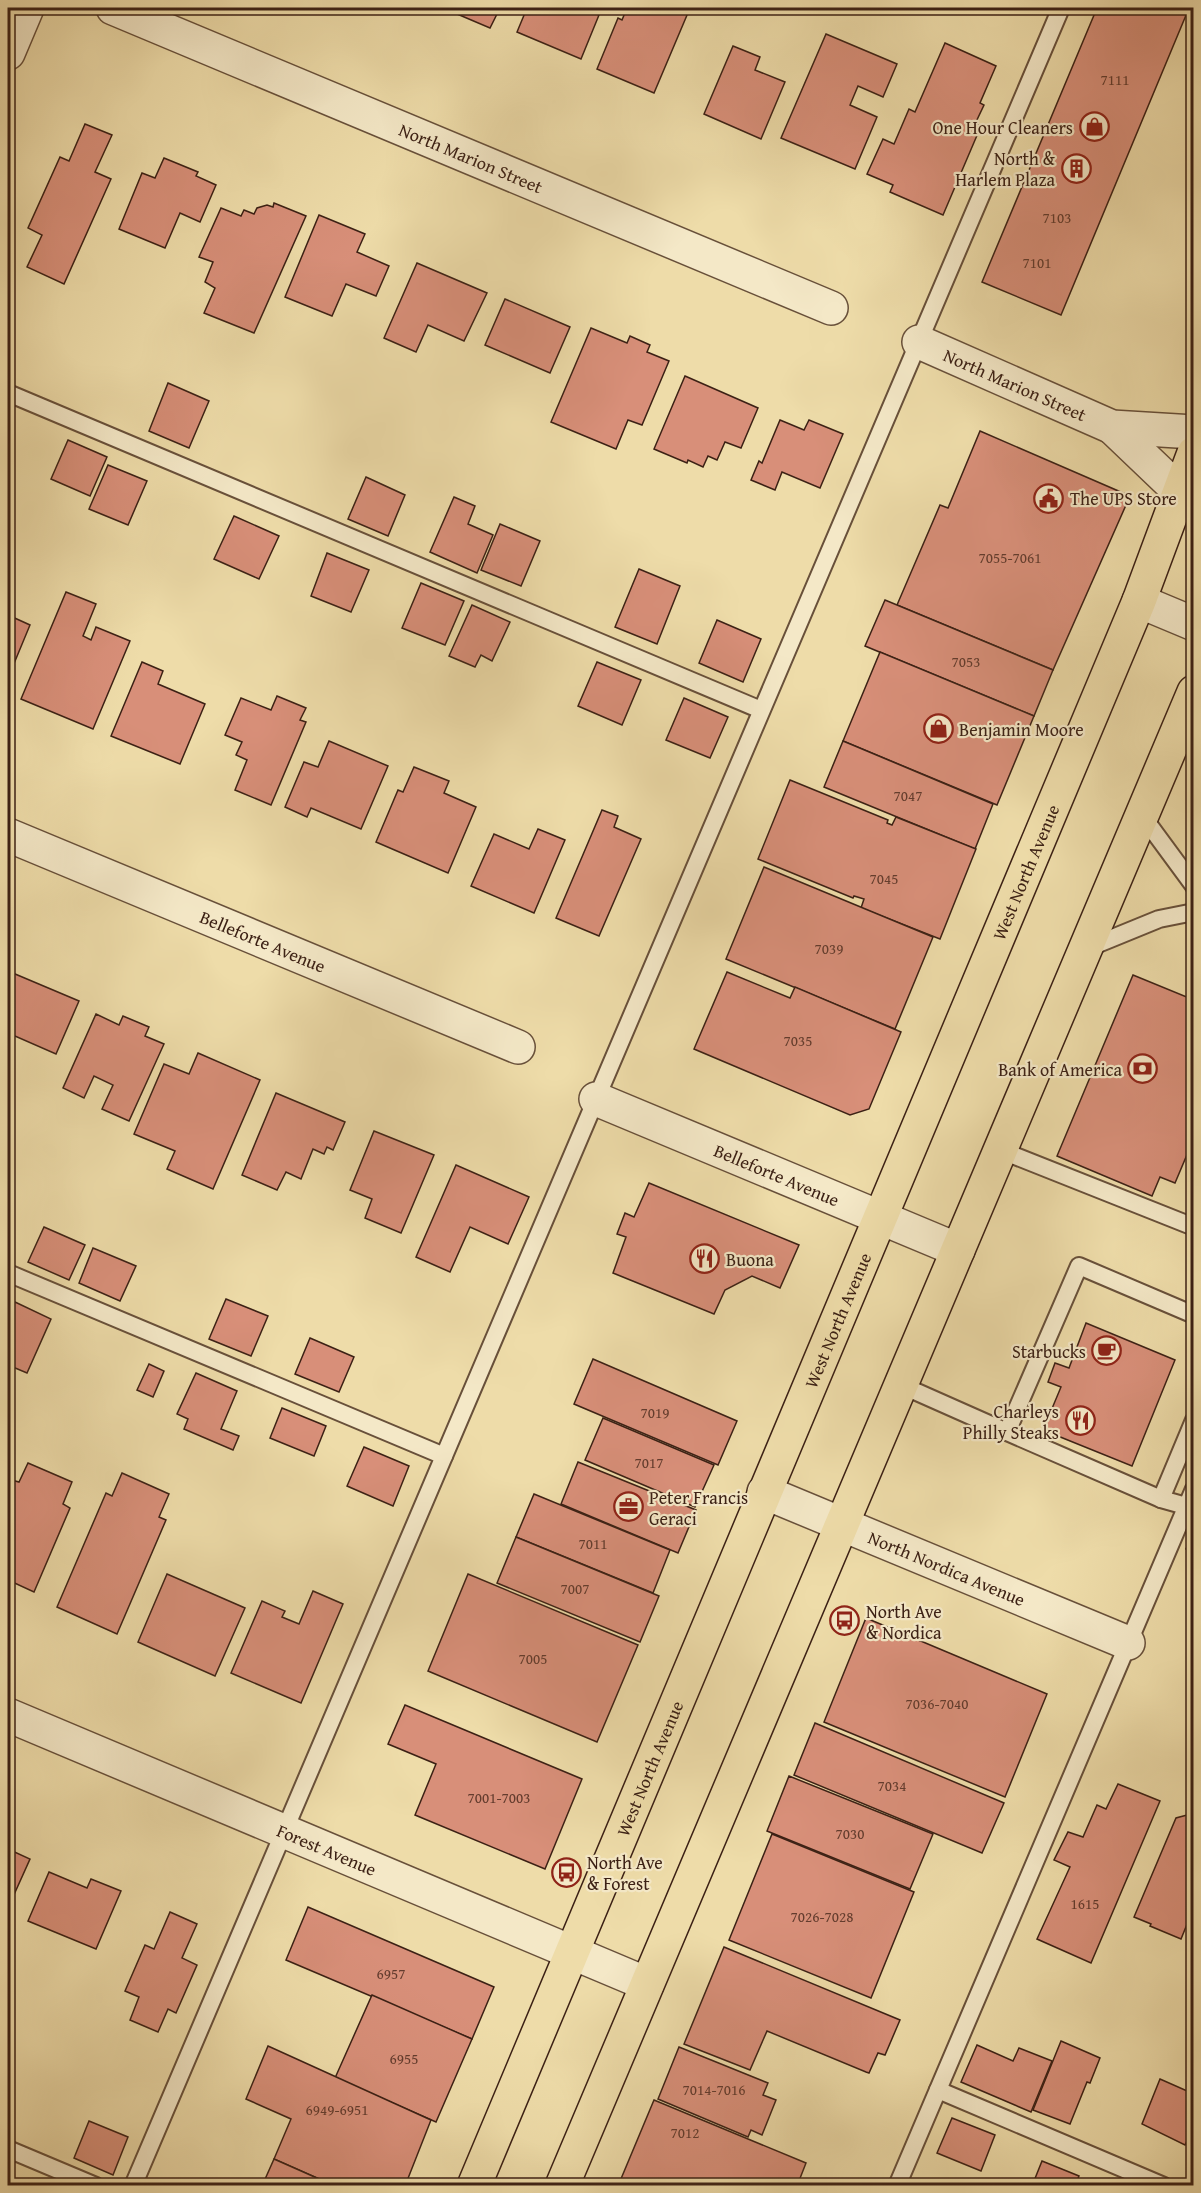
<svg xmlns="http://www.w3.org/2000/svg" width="1201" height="2193" font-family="'Gentium Book Plus',serif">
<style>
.building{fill:#d88f79;stroke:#3c2115;stroke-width:1.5}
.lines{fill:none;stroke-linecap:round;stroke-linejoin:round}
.lane-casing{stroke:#68503a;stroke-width:20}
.street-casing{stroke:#68503a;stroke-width:36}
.primary-casing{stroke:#3c2115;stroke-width:36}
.lane{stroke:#f4e8c7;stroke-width:16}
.street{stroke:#f4e8c7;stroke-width:33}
.primary{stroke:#eedca9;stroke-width:33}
.labels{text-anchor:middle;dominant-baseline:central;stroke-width:4.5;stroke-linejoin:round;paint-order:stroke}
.number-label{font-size:15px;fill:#633c2e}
.poi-label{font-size:18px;fill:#3c2115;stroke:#f4e8c7;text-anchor:start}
.street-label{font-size:18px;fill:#3c2115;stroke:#f4e8c7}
</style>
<rect width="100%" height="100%" fill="#eedca9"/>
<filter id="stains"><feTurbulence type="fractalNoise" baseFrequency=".00333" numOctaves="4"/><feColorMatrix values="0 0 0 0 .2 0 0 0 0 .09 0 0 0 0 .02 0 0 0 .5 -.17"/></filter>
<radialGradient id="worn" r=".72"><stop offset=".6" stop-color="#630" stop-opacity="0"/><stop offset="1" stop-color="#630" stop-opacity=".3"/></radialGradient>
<g class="building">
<path d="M443 8H500L490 28Z"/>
<path d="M527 8H580L599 15 581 59 517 32Z"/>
<path d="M627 8H690L654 93 597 69 618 18 622 20Z"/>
<path d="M1097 8H1189L1061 315 982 282Z"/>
<path d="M826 34 897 64 883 97 858 86 850 105 877 117 855 169 781 138Z"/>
<path d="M945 43 996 66 980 103 984 105 975 124 981 126 943 215 890 192 893 185 867 174 883 139 894 144 909 109 915 112Z"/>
<path d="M733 46 760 57 755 70 785 82 761 139 704 114Z"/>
<path d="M85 124 112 135 95 172 111 179 64 284 27 267 42 235 28 228 60 157 69 161Z"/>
<path d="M164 158 198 172 196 176 216 185 200 222 180 213 165 248 119 229 142 173 155 178Z"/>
<path d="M274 203 306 216 254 333 204 313 215 288 205 282 213 262 199 257 221 208 241 216 244 210 254 214 257 208 267 205 273 207Z"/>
<path d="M319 215 365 234 357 252 389 266 376 296 346 284 332 316 285 297Z"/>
<path d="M417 263 487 293 464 341 428 325 416 352 384 338Z"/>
<path d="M505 299 570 327 550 373 485 345Z"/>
<path d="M591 328 627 343 630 336 650 345 647 352 669 361 642 425 628 420 616 449 551 422Z"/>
<path d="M685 376 758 408 741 448 725 442 717 460 708 456 703 467 688 460 687 463 654 449Z"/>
<path d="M168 383 209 401 189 448 149 431Z"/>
<path d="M780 420 804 430 809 420 843 434 820 488 782 472 775 490 751 480 759 461 762 463Z"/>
<path d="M980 431 1130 496 1053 670 897 605 940 505 948 508Z"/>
<path d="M68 440 107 457 90 496 51 479Z"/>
<path d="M108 465 147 481 128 525 89 509Z"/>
<path d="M366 477 405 495 388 536 348 519Z"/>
<path d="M454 497 475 506 468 524 493 535 477 573 430 552Z"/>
<path d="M234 516 279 536 259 579 214 559Z"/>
<path d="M500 524 540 541 521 586 481 570Z"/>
<path d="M327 553 369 570 351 612 311 596Z"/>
<path d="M639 569 680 586 657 644 615 627Z"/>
<path d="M421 583 464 601 445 645 402 628Z"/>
<path d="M66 592 96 604 83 636 91 640 96 627 130 641 93 729 21 699Z"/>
<path d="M885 600 1053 670 1034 716 865 646Z"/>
<path d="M472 605 510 622 492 661 481 655 475 667 449 656Z"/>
<path d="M8 615 30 625 8 678Z"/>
<path d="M717 620 761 639 743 682 699 663Z"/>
<path d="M880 652 1034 716 997 805 843 741Z"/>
<path d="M142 662 163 671 158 684 205 704 180 764 111 736Z"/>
<path d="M597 662 641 680 622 725 578 706Z"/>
<path d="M277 696 306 708 300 720 306 722 271 805 235 790 247 760 236 755 242 742 225 735 241 698 271 710Z"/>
<path d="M684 698 728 717 710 758 666 740Z"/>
<path d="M329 741 388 766 361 829 311 808 307 817 285 807 304 762 318 767Z"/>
<path d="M843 741 993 804 975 849 824 787Z"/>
<path d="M414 767 449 781 444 793 476 807 448 873 376 842 398 790 403 792Z"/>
<path d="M790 780 888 820 887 823 892 825 896 817 976 849 940 939 861 908 864 899 854 896 853 898 758 859Z"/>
<path d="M602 810 618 816 614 827 641 839 599 936 556 918Z"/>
<path d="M538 829 565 840 534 913 471 886 494 834 529 849Z"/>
<path d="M764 867 933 937 895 1029 726 959Z"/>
<path d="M8 971 79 1001 56 1054 8 1033Z"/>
<path d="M727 972 790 998 795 987 901 1032 869 1109 850 1115 694 1049Z"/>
<path d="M1133 975 1194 1000V1138L1175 1183 1160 1177 1152 1196 1057 1156Z"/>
<path d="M96 1014 119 1025 123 1016 149 1027 145 1036 164 1044 129 1121 102 1109 113 1085 94 1076 84 1098 63 1088Z"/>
<path d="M198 1053 260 1080 213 1189 167 1169 175 1151 134 1134 164 1064 189 1074Z"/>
<path d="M276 1093 345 1122 333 1150 327 1147 324 1154 313 1149 301 1179 286 1172 277 1190 242 1175Z"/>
<path d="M374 1131 434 1155 401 1233 365 1218 372 1199 350 1190Z"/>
<path d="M456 1165 529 1197 508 1244 470 1227 450 1272 416 1257Z"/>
<path d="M649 1183 799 1245 780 1288 752 1276 725 1290 714 1314 613 1273 626 1237 617 1234 625 1213 634 1217Z"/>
<path d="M44 1227 85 1245 69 1280 28 1262Z"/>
<path d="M93 1248 136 1266 120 1301 79 1283Z"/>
<path d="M226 1299 268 1316 251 1356 209 1339Z"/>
<path d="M15 1302 51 1319 27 1373 8 1365V1319Z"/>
<path d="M1086 1323 1175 1360 1132 1466 1043 1430 1061 1387 1048 1382 1055 1363 1069 1368Z"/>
<path d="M310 1338 354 1357 339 1392 295 1374Z"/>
<path d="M593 1359 737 1421 718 1465 574 1404Z"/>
<path d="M149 1364 164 1371 153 1397 137 1390Z"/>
<path d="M196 1373 237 1391 221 1429 239 1436 233 1450 184 1429 188 1419 177 1414Z"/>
<path d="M282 1408 326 1426 314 1456 270 1438Z"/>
<path d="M603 1418 714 1465 695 1507 585 1460Z"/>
<path d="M364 1447 409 1466 393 1506 347 1486Z"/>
<path d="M578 1462 696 1510 678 1553 561 1504Z"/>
<path d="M28 1463 72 1482 63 1504 70 1508 34 1592 8 1580V1479L19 1482Z"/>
<path d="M122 1473 169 1494 159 1517 166 1520 117 1634 57 1607 106 1493 112 1496Z"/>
<path d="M534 1494 670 1550 653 1593 516 1537Z"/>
<path d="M1194 1531V1553L1186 1549Z"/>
<path d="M516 1537 659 1596 640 1642 497 1583Z"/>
<path d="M167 1574 245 1608 215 1676 138 1642Z"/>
<path d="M468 1574 638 1645 597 1742 428 1671Z"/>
<path d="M313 1591 343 1604 301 1703 231 1673 262 1601 285 1611 282 1617 299 1624Z"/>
<path d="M866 1618 1047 1694 1005 1797 824 1722Z"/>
<path d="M405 1705 582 1779 545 1869 415 1815 436 1764 388 1744Z"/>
<path d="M815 1723 1004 1803 982 1853 794 1775Z"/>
<path d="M789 1776 933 1834 910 1889 767 1831Z"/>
<path d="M1118 1784 1160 1801 1091 1963 1037 1939 1070 1867 1054 1860 1068 1832 1083 1837 1097 1805 1106 1809Z"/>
<path d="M1187 1815 1194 1817V1907L1181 1939 1150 1926 1151 1924 1134 1917 1176 1818Z"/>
<path d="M772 1834 914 1892 871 1998 729 1940Z"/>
<path d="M8 1849 30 1859 8 1908Z"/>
<path d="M49 1872 87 1888 91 1879 121 1891 96 1949 28 1921Z"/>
<path d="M308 1907 494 1987 472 2039 286 1960Z"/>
<path d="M170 1912 197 1924 182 1958 197 1965 176 2013 168 2009 158 2032 130 2020 139 1997 125 1991 145 1945 154 1949Z"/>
<path d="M724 1947 900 2020 885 2055 878 2053 869 2073 866 2072 767 2031 750 2070 684 2044Z"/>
<path d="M372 1995 472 2039 436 2122 335 2078Z"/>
<path d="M1061 2041 1100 2058 1090 2083 1087 2082 1070 2124 1033 2110Z"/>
<path d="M977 2045 1013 2061 1019 2048 1052 2061 1031 2112 961 2082Z"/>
<path d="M268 2046 431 2120 405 2186H335L274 2159 291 2119 246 2099Z"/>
<path d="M679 2047 768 2083 763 2095 776 2100 762 2135 751 2130 748 2137 658 2099Z"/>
<path d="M1160 2079 1194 2094V2126L1185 2145 1142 2124Z"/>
<path d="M8 2082 14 2084 8 2102Z"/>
<path d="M654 2100 806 2163 797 2186H618Z"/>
<path d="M952 2118 995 2135 981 2171 937 2153Z"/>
<path d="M89 2121 128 2137 113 2175 74 2158Z"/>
<path d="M274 2159 335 2186H262Z"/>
<path d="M1042 2161 1079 2176 1075 2186H1032Z"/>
</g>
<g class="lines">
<defs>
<g id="lane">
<path d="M8 393 761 710"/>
<path d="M1141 814 1194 886"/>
<path d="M1088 948 1159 919 1194 912"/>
<path d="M1000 1150 1194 1227"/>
<path d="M8 1273 444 1456"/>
<path d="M901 1385 1007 1432 1079 1266 1194 1315"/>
<path d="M1007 1432 1161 1499 1186 1506"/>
<path d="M1161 1499 1194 1420"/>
<path d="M938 2090 1164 2186"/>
<path d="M8 2149 96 2186"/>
<path d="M133 2186 1061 8"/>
<path d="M897 2186 1194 1489"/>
</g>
<g id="street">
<path id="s1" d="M113 8 831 308"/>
<path d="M8 53 27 8"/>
<path id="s2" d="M919 342 1112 427 1194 432"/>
<path d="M1112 427 1179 491"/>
<path d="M1139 601 1194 624"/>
<path id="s3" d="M8 835 518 1047"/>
<path id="s4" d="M596 1099 958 1250"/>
<path id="s5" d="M764 1492 1128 1643"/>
<path id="s6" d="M8 1715 647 1984"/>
</g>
<g id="primary">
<path id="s7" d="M474 2186 1139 601 1194 453"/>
<path d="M562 2186 1194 692"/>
</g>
</defs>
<use href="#lane" class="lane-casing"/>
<use href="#street" class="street-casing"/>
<use href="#primary" class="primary-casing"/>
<use href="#lane" class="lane"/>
<use href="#street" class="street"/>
<use href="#primary" class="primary"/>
</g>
<defs>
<symbol id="shop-ring" viewBox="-11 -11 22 22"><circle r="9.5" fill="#f4e8c7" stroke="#8f2418" stroke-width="1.5"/><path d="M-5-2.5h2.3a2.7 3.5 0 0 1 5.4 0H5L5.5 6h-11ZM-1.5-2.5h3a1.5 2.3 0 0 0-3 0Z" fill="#8f2418"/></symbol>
<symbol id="building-ring" viewBox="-11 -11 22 22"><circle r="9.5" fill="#f4e8c7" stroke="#8f2418" stroke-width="1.5"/><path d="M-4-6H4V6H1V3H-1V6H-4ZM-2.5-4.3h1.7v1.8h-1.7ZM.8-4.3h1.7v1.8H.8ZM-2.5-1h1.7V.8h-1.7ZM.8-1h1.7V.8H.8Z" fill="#8f2418"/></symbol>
<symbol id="civic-ring" viewBox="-11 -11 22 22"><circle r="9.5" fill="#f4e8c7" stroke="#8f2418" stroke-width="1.5"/><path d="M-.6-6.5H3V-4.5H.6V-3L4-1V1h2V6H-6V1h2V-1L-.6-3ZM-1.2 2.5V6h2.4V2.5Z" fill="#8f2418"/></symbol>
<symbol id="bank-ring" viewBox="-11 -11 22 22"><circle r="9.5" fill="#f4e8c7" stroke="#8f2418" stroke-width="1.5"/><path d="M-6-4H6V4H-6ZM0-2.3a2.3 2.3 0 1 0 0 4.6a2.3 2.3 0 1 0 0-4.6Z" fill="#8f2418"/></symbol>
<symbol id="restaurant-ring" viewBox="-11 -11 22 22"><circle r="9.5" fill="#f4e8c7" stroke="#8f2418" stroke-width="1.5"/><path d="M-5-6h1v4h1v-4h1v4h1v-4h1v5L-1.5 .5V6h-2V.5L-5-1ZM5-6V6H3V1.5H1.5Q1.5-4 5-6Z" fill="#8f2418"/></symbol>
<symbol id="cafe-ring" viewBox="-11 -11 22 22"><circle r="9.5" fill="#f4e8c7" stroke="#8f2418" stroke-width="1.5"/><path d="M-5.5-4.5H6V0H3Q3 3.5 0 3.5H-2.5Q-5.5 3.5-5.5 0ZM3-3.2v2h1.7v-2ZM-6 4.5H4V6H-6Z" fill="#8f2418"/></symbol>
<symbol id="office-ring" viewBox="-11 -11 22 22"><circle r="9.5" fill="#f4e8c7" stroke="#8f2418" stroke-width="1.5"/><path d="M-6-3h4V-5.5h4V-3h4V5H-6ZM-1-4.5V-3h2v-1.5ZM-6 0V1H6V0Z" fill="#8f2418"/></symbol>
<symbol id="bus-ring" viewBox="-11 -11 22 22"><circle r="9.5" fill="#f4e8c7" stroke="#8f2418" stroke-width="1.5"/><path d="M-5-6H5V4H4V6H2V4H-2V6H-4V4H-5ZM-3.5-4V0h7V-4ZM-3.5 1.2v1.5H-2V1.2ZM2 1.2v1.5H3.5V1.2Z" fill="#8f2418"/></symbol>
</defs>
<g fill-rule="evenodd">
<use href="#shop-ring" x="1078" y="110" width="33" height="33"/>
<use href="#building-ring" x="1060" y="152" width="33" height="33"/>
<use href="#civic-ring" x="1032" y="482" width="33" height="33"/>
<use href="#shop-ring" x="922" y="712" width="33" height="33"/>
<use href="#bank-ring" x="1126" y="1052" width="33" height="33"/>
<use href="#restaurant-ring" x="688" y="1242" width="33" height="33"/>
<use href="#cafe-ring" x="1090" y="1334" width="33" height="33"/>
<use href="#restaurant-ring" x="1064" y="1404" width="33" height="33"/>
<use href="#office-ring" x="612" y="1490" width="33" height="33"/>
<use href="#bus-ring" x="828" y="1604" width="33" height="33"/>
<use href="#bus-ring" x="550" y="1856" width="33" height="33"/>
</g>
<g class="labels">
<g class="number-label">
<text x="1115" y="79">7111</text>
<text x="1057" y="217">7103</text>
<text x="1037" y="262">7101</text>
<text x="1010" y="557">7055-7061</text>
<text x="966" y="661">7053</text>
<text x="908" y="795">7047</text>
<text x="884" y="878">7045</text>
<text x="829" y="948">7039</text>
<text x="798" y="1040">7035</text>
<text x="655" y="1412">7019</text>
<text x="649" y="1462">7017</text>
<text x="593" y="1543">7011</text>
<text x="575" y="1588">7007</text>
<text x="533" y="1658">7005</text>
<text x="937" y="1703">7036-7040</text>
<text x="892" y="1785">7034</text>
<text x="499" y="1797">7001-7003</text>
<text x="850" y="1833">7030</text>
<text x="1085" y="1903">1615</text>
<text x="822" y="1916">7026-7028</text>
<text x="391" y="1973">6957</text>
<text x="404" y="2058">6955</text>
<text x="714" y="2089">7014-7016</text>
<text x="337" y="2109">6949-6951</text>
<text x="685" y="2132">7012</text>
</g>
<g class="poi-label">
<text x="1073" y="127" text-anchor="end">One Hour Cleaners</text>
<text x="1055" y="158" text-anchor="end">North &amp;<tspan x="1055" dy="21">Harlem Plaza</tspan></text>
<text x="1070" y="498">The UPS Store</text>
<text x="959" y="729">Benjamin Moore</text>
<text x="1122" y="1069" text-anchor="end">Bank of America</text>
<text x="726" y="1259">Buona</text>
<text x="1086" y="1351" text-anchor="end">Starbucks</text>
<text x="1059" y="1411" text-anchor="end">Charleys<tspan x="1059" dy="21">Philly Steaks</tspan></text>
<text x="649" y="1497">Peter Francis<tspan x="649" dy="21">Geraci</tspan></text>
<text x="866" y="1611">North Ave<tspan x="866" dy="21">&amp; Nordica</tspan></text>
<text x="587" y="1862">North Ave<tspan x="587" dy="21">&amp; Forest</tspan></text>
</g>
<g class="street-label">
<text stroke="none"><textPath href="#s1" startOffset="388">North Marion Street</textPath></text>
<text stroke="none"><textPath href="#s2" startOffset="105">North Marion Street</textPath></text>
<text stroke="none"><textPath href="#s7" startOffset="1425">West North Avenue</textPath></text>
<text stroke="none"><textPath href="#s3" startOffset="276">Belleforte Avenue</textPath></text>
<text stroke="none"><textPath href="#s4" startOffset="196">Belleforte Avenue</textPath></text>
<text stroke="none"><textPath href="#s7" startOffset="939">West North Avenue</textPath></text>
<text stroke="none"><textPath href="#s5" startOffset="198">North Nordica Avenue</textPath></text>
<text stroke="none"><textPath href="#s7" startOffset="453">West North Avenue</textPath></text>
<text stroke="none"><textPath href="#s6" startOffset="346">Forest Avenue</textPath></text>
</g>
</g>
<rect width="1201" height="2193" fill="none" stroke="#eedca9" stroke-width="30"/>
<rect x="9" y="9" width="1183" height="2175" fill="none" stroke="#3c2115" stroke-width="3"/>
<rect x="15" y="15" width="1171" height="2163" fill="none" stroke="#3c2115" stroke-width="1.5"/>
<rect width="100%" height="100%" filter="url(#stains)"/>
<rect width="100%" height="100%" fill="url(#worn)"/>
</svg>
